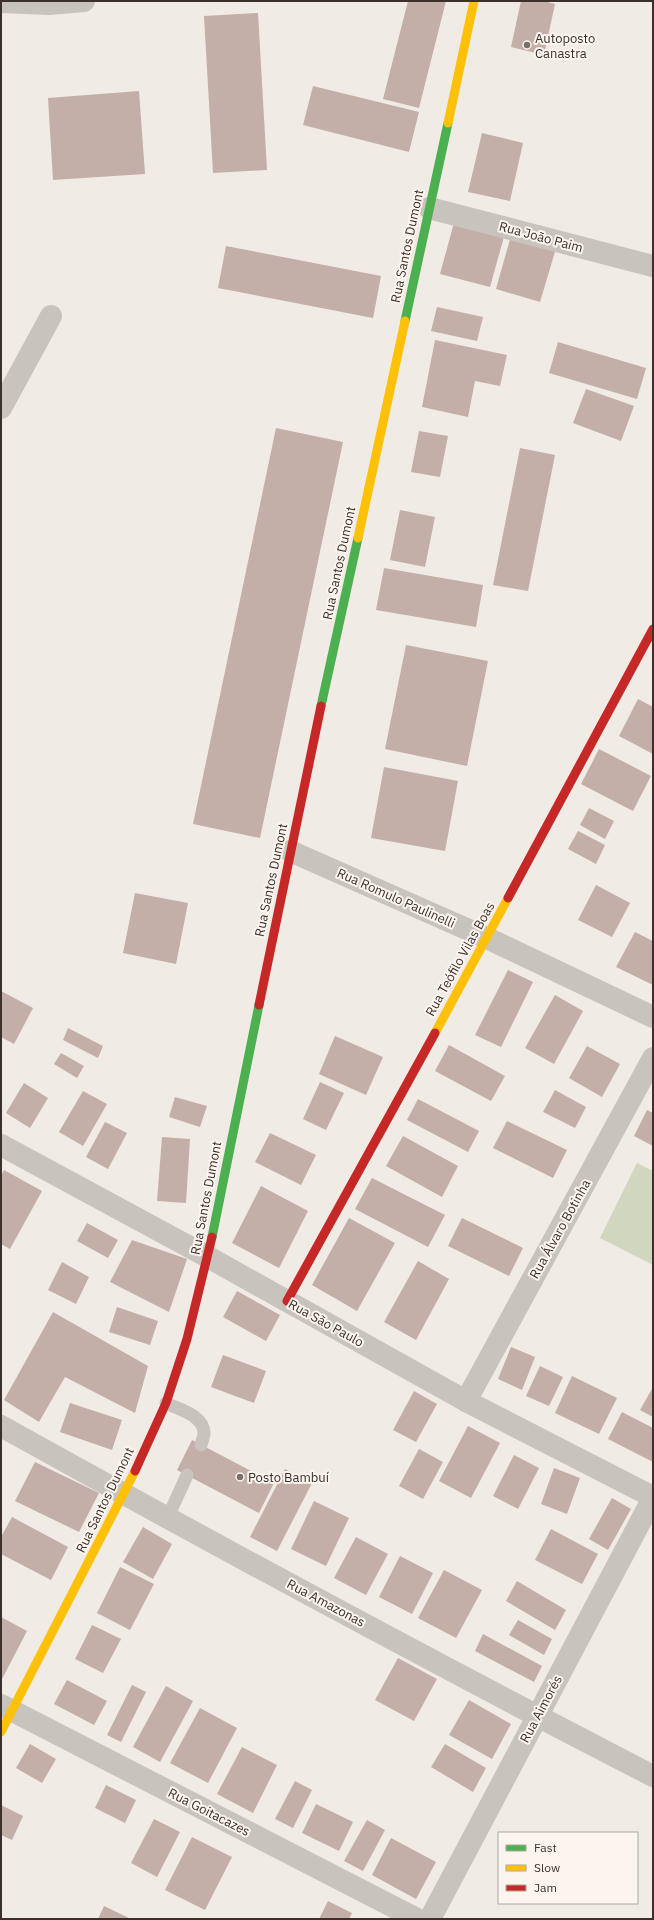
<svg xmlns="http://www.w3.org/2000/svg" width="654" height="1920" font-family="'IBM Plex Sans',sans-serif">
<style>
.green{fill:#d1d6bf}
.building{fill:#c3afa7}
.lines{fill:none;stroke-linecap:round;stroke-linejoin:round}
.lane{stroke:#c9c3be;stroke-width:13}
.street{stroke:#c9c3be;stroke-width:22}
.fast{stroke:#4caf50;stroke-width:9}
.slow{stroke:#ffc107;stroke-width:9}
.jam{stroke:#c62828;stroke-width:9}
.poi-dot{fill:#7a716c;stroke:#fbf5ee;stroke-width:1.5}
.labels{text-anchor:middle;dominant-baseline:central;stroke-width:4;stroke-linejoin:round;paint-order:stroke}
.poi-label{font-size:13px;fill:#3b302b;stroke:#fbf5ee;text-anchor:start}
.street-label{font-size:13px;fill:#3b302b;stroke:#fbf5ee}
</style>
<rect width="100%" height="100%" fill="#f0ebe5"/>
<path class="green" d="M637 1163 653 1171V1265L600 1238Z"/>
<g class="building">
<path d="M408 1H446L419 108 383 99Z"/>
<path d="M521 1H544L555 4 544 55 511 47Z"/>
<path d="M258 13 267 170 213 173 204 16Z"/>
<path d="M313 86 419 112 409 152 303 125Z"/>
<path d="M139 91 145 174 53 180 48 98Z"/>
<path d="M482 133 523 143 510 201 468 192Z"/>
<path d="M455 219 505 233 490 287 440 274Z"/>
<path d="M512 232 557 245 540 302 496 289Z"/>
<path d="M226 246 381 276 373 318 218 288Z"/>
<path d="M437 307 483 317 477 341 431 331Z"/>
<path d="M435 340 507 355 500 386 475 381 468 417 422 407Z"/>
<path d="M558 342 646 368 637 399 549 373Z"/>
<path d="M586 389 634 406 621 441 573 423Z"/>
<path d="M276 428 343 442 260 838 193 824Z"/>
<path d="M419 431 448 436 440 477 411 472Z"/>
<path d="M520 448 555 455 528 591 493 585Z"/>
<path d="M400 510 435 517 425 567 390 560Z"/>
<path d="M384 568 483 585 476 627 376 610Z"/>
<path d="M406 645 488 661 467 766 385 749Z"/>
<path d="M638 699 653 707V754L619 736Z"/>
<path d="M599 749 651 776 633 811 581 784Z"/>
<path d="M384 767 458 781 445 851 371 838Z"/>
<path d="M589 808 614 821 605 839 580 825Z"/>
<path d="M578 831 605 845 596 864 568 849Z"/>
<path d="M596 885 630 903 612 937 578 920Z"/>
<path d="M135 893 188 903 176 964 123 953Z"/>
<path d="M635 932 653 941V985L616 967Z"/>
<path d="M508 970 533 982 501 1047 475 1035Z"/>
<path d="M1 991 33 1008 14 1044 1 1037Z"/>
<path d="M555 995 583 1011 554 1064 525 1048Z"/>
<path d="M68 1028 103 1046 98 1058 63 1040Z"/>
<path d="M335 1036 383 1057 366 1095 319 1074Z"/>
<path d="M449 1045 505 1076 491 1101 435 1071Z"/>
<path d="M587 1046 620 1064 602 1097 569 1078Z"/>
<path d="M61 1053 84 1066 77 1078 54 1064Z"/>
<path d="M320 1082 344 1093 326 1130 303 1119Z"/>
<path d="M24 1083 48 1098 30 1128 6 1113Z"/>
<path d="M555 1090 586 1107 575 1128 543 1112Z"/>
<path d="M83 1091 107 1104 83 1146 59 1132Z"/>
<path d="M175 1097 207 1106 200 1127 169 1117Z"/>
<path d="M418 1099 479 1131 468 1152 407 1120Z"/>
<path d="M647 1110 653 1113V1146L634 1136Z"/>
<path d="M507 1121 567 1150 553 1178 493 1148Z"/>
<path d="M105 1122 127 1133 108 1169 86 1157Z"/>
<path d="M270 1133 316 1155 301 1185 255 1162Z"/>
<path d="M403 1136 458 1166 442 1197 386 1166Z"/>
<path d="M162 1137 190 1139 186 1203 157 1201Z"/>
<path d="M4 1170 42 1191 10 1249 1 1244V1176Z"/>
<path d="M372 1178 445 1215 428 1247 355 1209Z"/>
<path d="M261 1186 308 1211 279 1268 232 1243Z"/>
<path d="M349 1218 395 1243 357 1311 312 1285Z"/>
<path d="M462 1218 523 1248 509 1276 448 1246Z"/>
<path d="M87 1223 118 1240 108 1258 77 1241Z"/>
<path d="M132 1240 187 1259 169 1312 110 1282Z"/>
<path d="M418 1261 449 1279 416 1340 384 1322Z"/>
<path d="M62 1262 89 1277 76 1304 48 1290Z"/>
<path d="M237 1291 280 1315 266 1341 223 1317Z"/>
<path d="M117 1307 158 1321 150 1345 109 1332Z"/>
<path d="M53 1312 148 1366 135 1413 65 1377 39 1422 4 1400Z"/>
<path d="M511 1347 535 1357 522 1390 498 1379Z"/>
<path d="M223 1355 266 1371 254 1403 211 1387Z"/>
<path d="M540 1366 563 1377 549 1406 526 1396Z"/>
<path d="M572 1376 617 1398 599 1434 555 1413Z"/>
<path d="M653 1387V1417L640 1410Z"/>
<path d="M414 1391 437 1404 416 1442 393 1430Z"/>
<path d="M70 1403 122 1420 112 1450 60 1432Z"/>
<path d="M622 1412 653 1428V1462L608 1439Z"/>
<path d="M468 1426 500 1443 471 1498 439 1481Z"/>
<path d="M192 1440 274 1483 259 1513 177 1470Z"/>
<path d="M419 1449 443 1462 423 1499 399 1486Z"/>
<path d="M514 1455 539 1468 518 1509 493 1496Z"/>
<path d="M35 1462 99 1493 79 1532 15 1501Z"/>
<path d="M554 1468 580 1478 567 1514 541 1504Z"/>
<path d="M285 1469 312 1483 277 1551 250 1537Z"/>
<path d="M612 1498 631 1509 608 1550 589 1539Z"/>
<path d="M314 1501 349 1518 326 1566 291 1549Z"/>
<path d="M12 1517 68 1547 51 1580 1 1554V1537Z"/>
<path d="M143 1527 172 1544 153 1579 123 1562Z"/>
<path d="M551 1529 598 1554 582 1584 535 1560Z"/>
<path d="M356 1537 388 1554 366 1595 334 1578Z"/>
<path d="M400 1556 433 1573 412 1614 379 1597Z"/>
<path d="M120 1567 154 1584 130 1630 97 1613Z"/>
<path d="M444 1570 482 1590 456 1638 418 1618Z"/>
<path d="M517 1581 566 1610 555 1630 506 1601Z"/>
<path d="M1 1617 27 1631 1 1681Z"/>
<path d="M518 1620 552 1639 544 1655 509 1635Z"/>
<path d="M92 1625 121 1639 103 1673 75 1659Z"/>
<path d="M483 1634 542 1666 534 1682 475 1651Z"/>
<path d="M398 1658 437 1679 414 1721 375 1700Z"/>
<path d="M67 1680 107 1701 94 1725 54 1704Z"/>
<path d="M132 1685 146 1692 121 1742 107 1735Z"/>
<path d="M166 1686 193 1701 160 1762 133 1747Z"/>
<path d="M469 1700 511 1724 492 1759 449 1735Z"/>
<path d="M200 1708 237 1728 208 1783 170 1763Z"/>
<path d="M30 1744 56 1759 42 1783 16 1768Z"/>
<path d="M445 1744 486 1768 473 1792 431 1767Z"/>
<path d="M242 1747 277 1765 253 1813 217 1794Z"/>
<path d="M295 1781 312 1790 293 1828 275 1819Z"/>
<path d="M106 1785 136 1800 125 1823 95 1808Z"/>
<path d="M316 1804 353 1822 339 1851 302 1833Z"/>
<path d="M1 1805 23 1816 12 1840 1 1835Z"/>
<path d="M154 1819 180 1832 157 1877 131 1863Z"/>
<path d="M367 1820 385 1830 363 1871 344 1861Z"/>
<path d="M192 1837 232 1857 205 1910 165 1890Z"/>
<path d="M391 1838 436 1862 416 1899 372 1875Z"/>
<path d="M328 1901 352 1913 349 1919H319Z"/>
<path d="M104 1906 131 1919H98Z"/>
</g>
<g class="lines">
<g class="lane">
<path d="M166 1403C178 1409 204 1415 204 1433 204 1436 202 1441 201 1445"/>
<path d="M168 1517 187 1475"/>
</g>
<g class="street">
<path d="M1 2 49 4 84 1"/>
<path d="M429 208 653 266"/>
<path d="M1 408 51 316"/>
<path d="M290 851 487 938 653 1017"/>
<path d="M1 1145 208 1257 466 1401 653 1497"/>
<path d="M466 1401 653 1058"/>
<path d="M1 1426C217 1546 434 1663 653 1776"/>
<path d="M1 1705 417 1919"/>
<path d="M430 1919 653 1498"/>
</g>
<g class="fast">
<path d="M405 321 448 123"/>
<path d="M321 706 358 538"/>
<path d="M212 1237 259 1005"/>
</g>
<g class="slow">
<path d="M448 123 474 1"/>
<path d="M358 538 405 321"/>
<path d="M435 1033 508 898"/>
<path d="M1 1732 135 1471"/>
</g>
<g class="jam">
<path d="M508 898 653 629"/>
<path d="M259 1005 321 706"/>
<path d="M287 1301 435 1033"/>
<path d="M135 1471 166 1403 187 1339 212 1237"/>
</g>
</g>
<g class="poi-dot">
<circle cx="527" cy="45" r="4"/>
<circle cx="240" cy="1477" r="4"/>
</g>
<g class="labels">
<g class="poi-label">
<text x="535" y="38">Autoposto<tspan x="535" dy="15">Canastra</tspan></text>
<text x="248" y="1477">Posto Bambuí</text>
</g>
<g class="street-label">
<text transform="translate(541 237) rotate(15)">Rua João Paim</text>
<text transform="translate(407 246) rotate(-78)">Rua Santos Dumont</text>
<text transform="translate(339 563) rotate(-78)">Rua Santos Dumont</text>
<text transform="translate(271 880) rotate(-78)">Rua Santos Dumont</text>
<text transform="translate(396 898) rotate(24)">Rua Romulo Paulinelli</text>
<text transform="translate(460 959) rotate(-61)">Rua Teófilo Vilas Boas</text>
<text transform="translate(206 1198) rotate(-79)">Rua Santos Dumont</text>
<text transform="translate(560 1229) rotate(-61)">Rua Álvaro Botinha</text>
<text transform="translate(326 1323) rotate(29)">Rua São Paulo</text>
<text transform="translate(105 1500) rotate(-64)">Rua Santos Dumont</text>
<text transform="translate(326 1603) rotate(28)">Rua Amazonas</text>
<text transform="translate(541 1709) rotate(-62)">Rua Aimorés</text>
<text transform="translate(209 1812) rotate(27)">Rua Goitacazes</text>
</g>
</g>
<rect width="654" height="1920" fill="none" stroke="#3b302b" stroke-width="4"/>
<rect x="498" y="1832" width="140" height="72" fill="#fbf5ee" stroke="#aea6a0"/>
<rect x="506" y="1845" width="20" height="6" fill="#4caf50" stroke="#aea6a0"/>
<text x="534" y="1852" font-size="12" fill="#3b302b">Fast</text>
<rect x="506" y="1865" width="20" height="6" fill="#ffc107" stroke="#aea6a0"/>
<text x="534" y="1872" font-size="12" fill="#3b302b">Slow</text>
<rect x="506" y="1885" width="20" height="6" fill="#c62828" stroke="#aea6a0"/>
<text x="534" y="1892" font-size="12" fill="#3b302b">Jam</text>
</svg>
